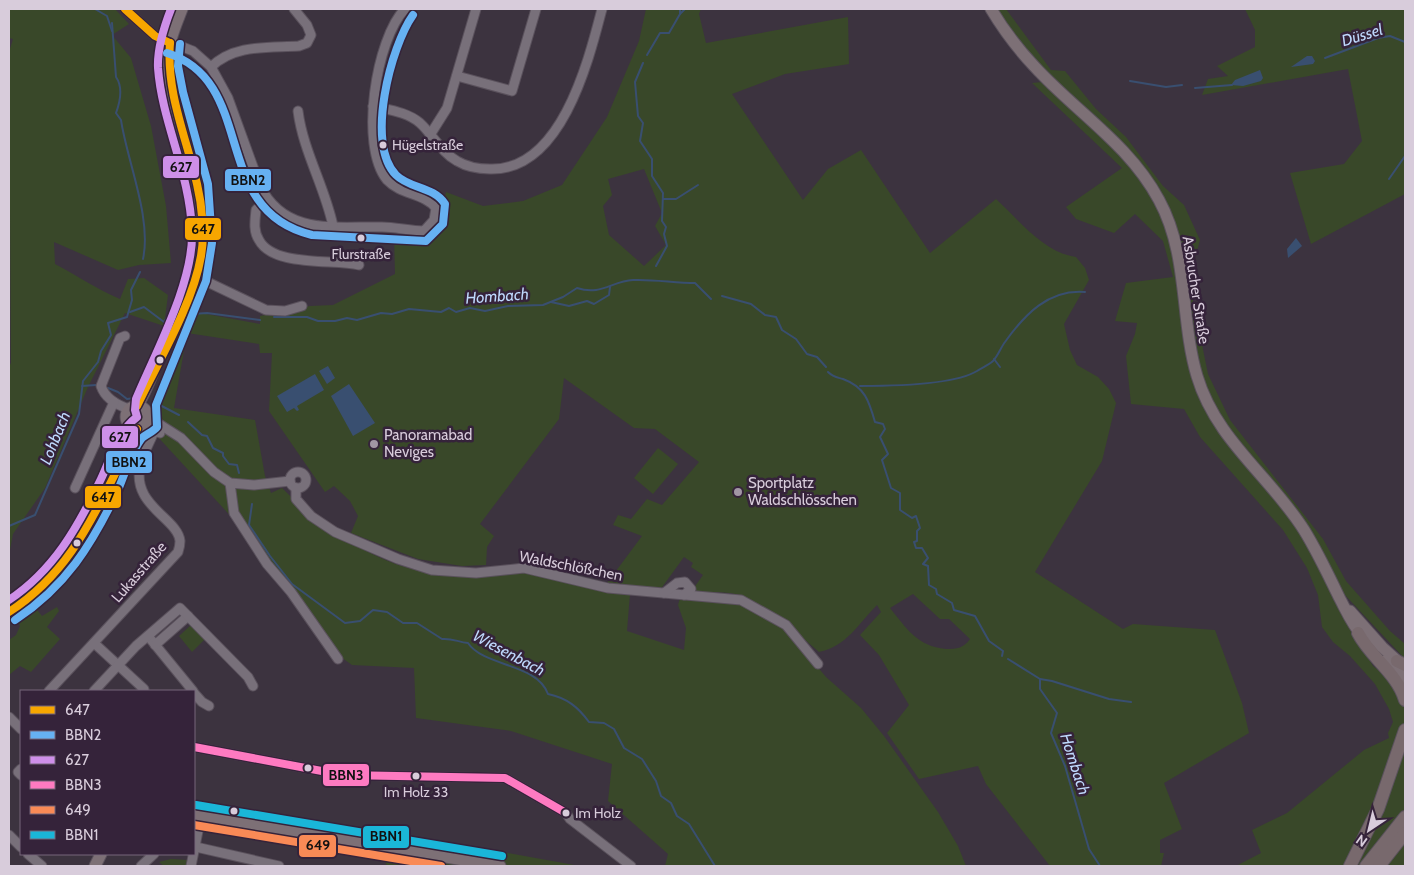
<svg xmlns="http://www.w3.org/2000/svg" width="1414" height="875" font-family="Cabin,sans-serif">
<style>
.green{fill:#394829;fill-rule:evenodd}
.water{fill:#394f70}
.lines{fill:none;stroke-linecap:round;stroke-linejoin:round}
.stream{stroke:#394f70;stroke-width:2}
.minor-casing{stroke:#5a515c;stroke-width:11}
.major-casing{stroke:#5a515c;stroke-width:13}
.highway-casing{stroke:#5a515c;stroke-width:14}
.minor{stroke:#78707a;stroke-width:9}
.major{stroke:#7d7076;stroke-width:11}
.highway{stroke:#78696d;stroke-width:12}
.bus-1-casing{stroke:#35233a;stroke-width:11}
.bus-2-casing{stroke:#35233a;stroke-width:11}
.bus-3-casing{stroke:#35233a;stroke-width:11}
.bus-4-casing{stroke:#35233a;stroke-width:11}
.bus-5-casing{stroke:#35233a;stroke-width:11}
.bus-6-casing{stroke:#35233a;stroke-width:11}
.bus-1{stroke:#f7a600;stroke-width:8}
.bus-2{stroke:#66b1f2;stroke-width:8}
.bus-3{stroke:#ce8fe9;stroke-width:8}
.bus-4{stroke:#fe7ac1;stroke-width:8}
.bus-5{stroke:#f98a56;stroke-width:8}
.bus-6{stroke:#1ab6d8;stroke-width:8}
.bus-dot{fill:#d8ccdb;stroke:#35233a;stroke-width:2}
.poi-dot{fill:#a196a4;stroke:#35233a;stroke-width:2}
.labels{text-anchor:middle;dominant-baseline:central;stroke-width:5;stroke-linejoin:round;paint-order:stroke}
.bus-label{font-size:14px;fill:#d8ccdb;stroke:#35233a;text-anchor:start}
.street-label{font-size:15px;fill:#d8ccdb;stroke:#35233a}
.poi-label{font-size:15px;fill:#d8ccdb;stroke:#35233a;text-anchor:start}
.water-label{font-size:16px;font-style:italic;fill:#bed8fc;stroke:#35233a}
.line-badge{stroke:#35233a;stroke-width:2}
.pale-badge-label{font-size:14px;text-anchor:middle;font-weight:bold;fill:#111}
</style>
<rect width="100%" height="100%" fill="#3c333f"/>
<g class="green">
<path d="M9 9H115L129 24 112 35 131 58 151 126 166 206 171 263 139 265 118 270 54 242 55 264C76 275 98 290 120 299L128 279 144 278 168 295 164 326 125 313 88 387 45 488 13 534 9 555V367L11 363 9 52 13 39 9 38Z"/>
<path d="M646 9H701L699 14 706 43 848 17 849 64 785 74 732 94 803 200 828 169 861 150 930 253 996 199C1020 221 1043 252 1076 257L1085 268 1089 280 1064 324 1070 350 1077 365 1098 377 1109 389 1116 403 1102 461 1035 572 1123 629 1133 624 1215 630 1242 703 1249 733 1164 783 1182 829 1160 840V853H1164L1161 866H1050L986 784 978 766 919 779 887 733 909 705 879 655 860 635 881 612 877 605C859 623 846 647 819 652 801 636 758 599 735 594 721 591 705 593 691 592L703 575 691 567 693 563 684 557 660 590 607 583 642 536 613 525 618 515 631 519 647 499 662 505 699 462 655 429 634 428 564 378 559 419 480 524 494 536 487 547 486 565 462 566 418 559 351 533 358 516 350 501 334 486 325 492 269 411 272 353H260L259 344 187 333 174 408 255 420 265 476 271 493 282 488C325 531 381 568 442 575 467 577 493 570 518 572 556 575 593 586 630 594L627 631 684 650 686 628 678 605 680 598 740 604 784 627 826 677 861 708 884 736 938 812 958 846 966 866H665L668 854 608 801 612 764 511 731 416 718 414 668 352 665 334 652 248 535 157 436 155 403 190 311 260 324V316L310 306 333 305 395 274 394 235 429 239 441 220 446 192 483 206 523 201 562 185 607 117 639 41ZM644 169 662 213 655 226 666 245 644 266 609 235 603 206 612 195 608 179ZM913 594 940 619H949L970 639C964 648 957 649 946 649 917 646 907 629 890 608Z"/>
<path d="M996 9H1006L1051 70 1065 71 1096 109 1126 137 1163 186 1184 205 1200 240 1189 281 1208 374 1230 420 1323 539 1346 581 1390 631 1405 644V659L1344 594 1341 613 1373 666 1386 676 1405 705V866H1236L1261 853 1252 830 1287 813 1364 750 1389 738 1388 733 1393 722 1389 709 1375 684 1350 656 1333 642 1322 627 1318 595 1307 568 1283 530 1200 437 1184 409 1131 404 1126 356 1135 334 1137 323 1115 321 1126 283 1173 277 1163 241 1135 214 1114 233 1076 219 1066 207 1122 168 1032 83 1053 81 1010 32Z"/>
<path d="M1245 9H1405V194L1311 244 1290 173 1344 164 1362 141 1348 69 1202 95 1208 79 1228 76 1217 66 1255 47V30Z"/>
<path d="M658 448 678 464 653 494 634 478Z"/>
<path d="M33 605 42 616 57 607 59 611 47 627 60 639 31 672 20 666 9 675V640L16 635 20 626 16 618Z"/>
<path d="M191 625 205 639 192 652 179 636Z"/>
<path d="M265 814 385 831 580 866H387L380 851 263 829Z"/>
<path d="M171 859 188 860 186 866H164L159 862Z"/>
</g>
<g class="water">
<path d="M1307 56H1312L1315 61 1313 64 1291 67Z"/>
<path d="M1260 70 1263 78 1261 81 1243 86 1231 85 1235 80Z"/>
<path d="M1296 238 1302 246 1288 258 1287 249Z"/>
<path d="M328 366 335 378 327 384 319 371Z"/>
<path d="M315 374 324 390 297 406 299 410 297 411 294 408 287 412 277 396Z"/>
<path d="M349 384 375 423 353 436 331 396Z"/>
</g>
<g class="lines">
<g class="stream">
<path d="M95 9 107 16 112 31"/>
<path d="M680 14 685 9"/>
<path d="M112 23 116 77C123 87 120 102 116 113L121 120C127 161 152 218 143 259"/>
<path d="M647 55 660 33H669L680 14V9"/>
<path d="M1325 58 1378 38 1390 36 1405 42"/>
<path d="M643 63 635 82 638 116 643 123 640 141 652 159V176L663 193 662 221 666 227 664 234 667 246 656 266"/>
<path d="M1130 81 1166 87 1182 85"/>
<path d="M1195 88 1232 85"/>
<path d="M1389 179 1405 156"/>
<path d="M663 199H676L698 185"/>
<path d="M722 296 751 304 765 315 776 317 782 330 796 339 807 354 817 357 826 367"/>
<path d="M551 302 569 306 587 301 594 304 609 295 610 287"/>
<path d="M130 312 144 307 164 322 175 305"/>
<path d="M192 314 207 313 260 320"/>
<path d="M274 317H307L318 321H335L347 318 357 320 381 313 392 314 409 309 441 312 449 308 456 312 470 308 485 311 508 306 543 305 563 297 577 288C601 296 612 281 633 280 653 279 675 283 695 283L711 299"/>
<path d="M994 359 1000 367"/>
<path d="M828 372C833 377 836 377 843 379 865 387 869 401 875 422L883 424 885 429 880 437 888 454 882 460 891 488 900 493V510L912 518 916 516 920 528 917 531V541L914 542 916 548H922L928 558 923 564 928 566 929 585 936 589 937 594 952 603 954 610 975 616 989 641 1003 651 1002 656"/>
<path d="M82 386 96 385"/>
<path d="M860 386C887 386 954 385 977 371 981 368 989 365 993 361 998 356 1001 347 1005 342 1025 314 1049 289 1085 292"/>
<path d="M108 388 118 392 127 399 135 398"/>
<path d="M154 402 179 415"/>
<path d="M188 422 202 435 207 436 213 448 223 453V456L229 464 237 465 239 473"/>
<path d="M252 504 249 525 270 556 292 584 345 623 360 621 373 610 387 612 403 623H417L442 639C452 638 458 642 468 643 484 667 537 663 548 694 567 698 578 707 589 722L604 723 614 729 624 748 642 759 656 781 661 796 671 803 677 816 689 824 715 866"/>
<path d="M9 526 35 515 79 414 83 381 98 362 101 351 111 335 108 323 127 317 132 300 131 290 140 272"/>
<path d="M1008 659 1040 679V689L1057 713 1051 733 1065 766 1089 849 1100 866"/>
<path d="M1040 679 1052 681 1109 699 1131 702"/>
</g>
<defs>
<g id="minor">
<path d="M125 9 155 36 193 51 211 67 228 98 260 186C285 236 335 226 382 227 396 227 410 231 424 231L434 220 436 208C424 193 401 195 387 180 359 146 376 38 405 9"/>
<path d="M211 67C234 44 268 48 299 46L307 43 311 35 307 25 294 9"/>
<path d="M457 76 512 91 536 9"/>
<path d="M373 106C389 110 407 112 420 123 433 135 441 152 457 161 467 167 479 169 490 169 561 171 588 63 602 9"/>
<path d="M298 111C303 151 325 187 333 226"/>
<path d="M430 135 447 108 476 9"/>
<path d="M267 199 256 210C255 220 253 231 259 240 273 267 333 259 359 265"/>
<path d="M197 277 266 310 285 311 302 306"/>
<path d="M125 336 120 338 101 386C105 398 117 405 129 409"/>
<path d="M148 417 181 438 214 472 230 483 254 485 290 481"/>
<path d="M141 428 160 433"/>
<circle cx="298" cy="480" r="8"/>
<path d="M230 483 234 513 267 564 291 592 338 659"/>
<path d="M75 488 114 402"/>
<path d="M296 488V499L311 516 335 532 398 559 432 570 476 573 524 568 608 588 741 600 786 625 818 664"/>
<path d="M664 593 677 583 685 582 691 589 684 595"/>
<path d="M148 636 193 691"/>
<path d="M94 643 144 689"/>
<path d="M155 645 188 616"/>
<path d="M49 691 178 552C179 549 180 544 180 541 178 518 129 505 141 463 144 452 150 441 155 430"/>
<path d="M94 691 136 646 180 608 248 677 253 686"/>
<path d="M194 693 202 702 209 706"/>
<path d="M9 717 21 729"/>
<path d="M194 747 343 775 505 778 566 813 570 819 631 866"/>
<path d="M21 769 18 772 21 775"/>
<path d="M9 835 21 847"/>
<path d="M196 847 279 866"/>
<path d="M28 854 42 866"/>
<path d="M141 866 154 854"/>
<path d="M191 866 201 816"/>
</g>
<g id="major">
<path d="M991 9C1003 29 1018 49 1034 66 1076 112 1129 144 1159 200 1189 255 1180 319 1197 376 1216 440 1270 476 1304 530 1317 551 1328 574 1339 597 1347 612 1352 625 1364 638"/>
<circle cx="137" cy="417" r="11"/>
<path d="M137 406C150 386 155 362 167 341 197 287 209 248 198 185 190 146 171 107 168 67 166 47 175 27 182 9"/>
<path d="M1350 611 1382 647 1403 666"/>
<path d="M9 612C66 581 91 522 119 467 125 455 128 439 137 429"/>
<path d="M1385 661 1405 679"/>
<path d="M194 815 500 866"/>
<path d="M95 866 101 854"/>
</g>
<g id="highway">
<path d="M1358 633C1371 658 1397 673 1405 700"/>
<path d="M1397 661 1405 665"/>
<path d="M1350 866 1378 809 1405 730"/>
<path d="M1366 866 1405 817"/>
<path d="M1379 866 1405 833"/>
</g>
</defs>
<use href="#minor" class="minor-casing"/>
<use href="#major" class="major-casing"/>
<use href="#highway" class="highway-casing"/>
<use href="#minor" class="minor"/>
<use href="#major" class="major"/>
<use href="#highway" class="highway"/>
<defs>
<g id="bus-1">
<path d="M125 9 155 36 170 43"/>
<path d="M137 406C158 362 193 304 201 256 205 234 202 205 197 184 186 137 166 92 170 43"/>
<path d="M9 612C63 577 87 530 115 474 123 459 127 442 137 429"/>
</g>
<g id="bus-2">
<path d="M167 53C259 82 208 210 312 235L426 241 443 224 445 204C433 186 410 189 396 175 365 144 391 46 413 15"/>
<path d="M15 620C66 586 91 546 118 490 124 476 132 450 142 438 146 434 153 432 157 427L156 405 206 281 212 243 208 184 183 92 178 66 180 44"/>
</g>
<path id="bus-3" d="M9 600C54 570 78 527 101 479 111 458 118 431 137 417L135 410 136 399C156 351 194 282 192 231 190 173 162 123 158 68 157 48 164 27 171 9"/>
<path id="bus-4" d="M194 747 343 775 505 778 566 813"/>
<path id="bus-5" d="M194 825 441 866"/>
<path id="bus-6" d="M196 805 502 856"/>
</defs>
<use href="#bus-1" class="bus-1-casing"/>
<use href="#bus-2" class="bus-2-casing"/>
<use href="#bus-3" class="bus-3-casing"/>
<use href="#bus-4" class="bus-4-casing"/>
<use href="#bus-5" class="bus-5-casing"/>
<use href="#bus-6" class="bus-6-casing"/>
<use href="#bus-1" class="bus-1"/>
<use href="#bus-2" class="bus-2"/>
<use href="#bus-3" class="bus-3"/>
<use href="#bus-4" class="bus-4"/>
<use href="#bus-5" class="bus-5"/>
<use href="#bus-6" class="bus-6"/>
</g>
<g class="bus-dot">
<circle cx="383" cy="145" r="4.5"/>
<circle cx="361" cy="238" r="4.5"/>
<circle cx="160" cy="360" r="4.5"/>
<circle cx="77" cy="543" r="4.5"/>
<circle cx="308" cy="768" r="4.5"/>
<circle cx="416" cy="776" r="4.5"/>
<circle cx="234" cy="811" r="4.5"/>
<circle cx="566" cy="813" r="4.5"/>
</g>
<g class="poi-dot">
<circle cx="374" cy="444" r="5"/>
<circle cx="738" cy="492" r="5"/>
</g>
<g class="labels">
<g class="bus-label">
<text x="392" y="145">Hügelstraße</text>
<text x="361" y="254" text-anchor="middle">Flurstraße</text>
<text x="416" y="792" text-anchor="middle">Im Holz 33</text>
<text x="575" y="813">Im Holz</text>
</g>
<g class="street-label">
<text transform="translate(1196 290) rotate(81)">Asbrucher Straße</text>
<text transform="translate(571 566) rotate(11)">Waldschlößchen</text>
<text transform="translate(139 572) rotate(-49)">Lukasstraße</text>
</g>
<g class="poi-label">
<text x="384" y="435">Panoramabad<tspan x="384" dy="17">Neviges</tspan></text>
<text x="748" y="483">Sportplatz<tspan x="748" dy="17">Waldschlösschen</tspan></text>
</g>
<g class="water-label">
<text transform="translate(1362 35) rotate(-17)">Düssel</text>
<text transform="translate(497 296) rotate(-4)">Hombach</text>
<text transform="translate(55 438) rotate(-68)">Lohbach</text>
<text transform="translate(509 653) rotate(28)">Wiesenbach</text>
<text transform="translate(1075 764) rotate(72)">Hombach</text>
</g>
</g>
<g class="line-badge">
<rect x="162" y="155" width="38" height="24" rx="5" fill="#ce8fe9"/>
<rect x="224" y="168" width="48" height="24" rx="5" fill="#66b1f2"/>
<rect x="184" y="217" width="38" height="24" rx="5" fill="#f7a600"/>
<rect x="101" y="425" width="38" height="24" rx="5" fill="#ce8fe9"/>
<rect x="105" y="450" width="48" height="24" rx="5" fill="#66b1f2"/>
<rect x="84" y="485" width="38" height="24" rx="5" fill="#f7a600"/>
<rect x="322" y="763" width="48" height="24" rx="5" fill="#fe7ac1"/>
<rect x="362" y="825" width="48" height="24" rx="5" fill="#1ab6d8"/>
<rect x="298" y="834" width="39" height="24" rx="5" fill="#f98a56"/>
</g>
<g class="pale-badge-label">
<text x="181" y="172">627</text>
<text x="248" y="185">BBN2</text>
<text x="203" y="234">647</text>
<text x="120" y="442">627</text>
<text x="129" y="467">BBN2</text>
<text x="103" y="502">647</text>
<text x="346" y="780">BBN3</text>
<text x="386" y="841">BBN1</text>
<text x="318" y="850">649</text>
</g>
<rect width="1414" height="875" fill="none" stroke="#d8ccdb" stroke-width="20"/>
<rect x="20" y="690" width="175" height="165" fill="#35233a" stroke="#76677a"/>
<rect x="30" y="706" width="25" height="8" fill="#f7a600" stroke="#76677a"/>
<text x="65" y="715" font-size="15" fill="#d8ccdb">647</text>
<rect x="30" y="731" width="25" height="8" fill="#66b1f2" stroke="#76677a"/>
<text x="65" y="740" font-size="15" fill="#d8ccdb">BBN2</text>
<rect x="30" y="756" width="25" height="8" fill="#ce8fe9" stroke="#76677a"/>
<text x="65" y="765" font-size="15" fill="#d8ccdb">627</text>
<rect x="30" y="781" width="25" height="8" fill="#fe7ac1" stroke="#76677a"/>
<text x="65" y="790" font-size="15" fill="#d8ccdb">BBN3</text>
<rect x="30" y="806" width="25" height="8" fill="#f98a56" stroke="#76677a"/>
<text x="65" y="815" font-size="15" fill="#d8ccdb">649</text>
<rect x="30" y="831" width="25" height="8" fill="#1ab6d8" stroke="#76677a"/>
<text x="65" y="840" font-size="15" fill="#d8ccdb">BBN1</text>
<g transform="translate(1369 830) rotate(215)" stroke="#35233a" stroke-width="4" paint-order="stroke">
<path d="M0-4L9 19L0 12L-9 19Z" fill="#d8ccdb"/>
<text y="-8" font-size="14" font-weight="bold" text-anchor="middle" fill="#d8ccdb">N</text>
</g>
</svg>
